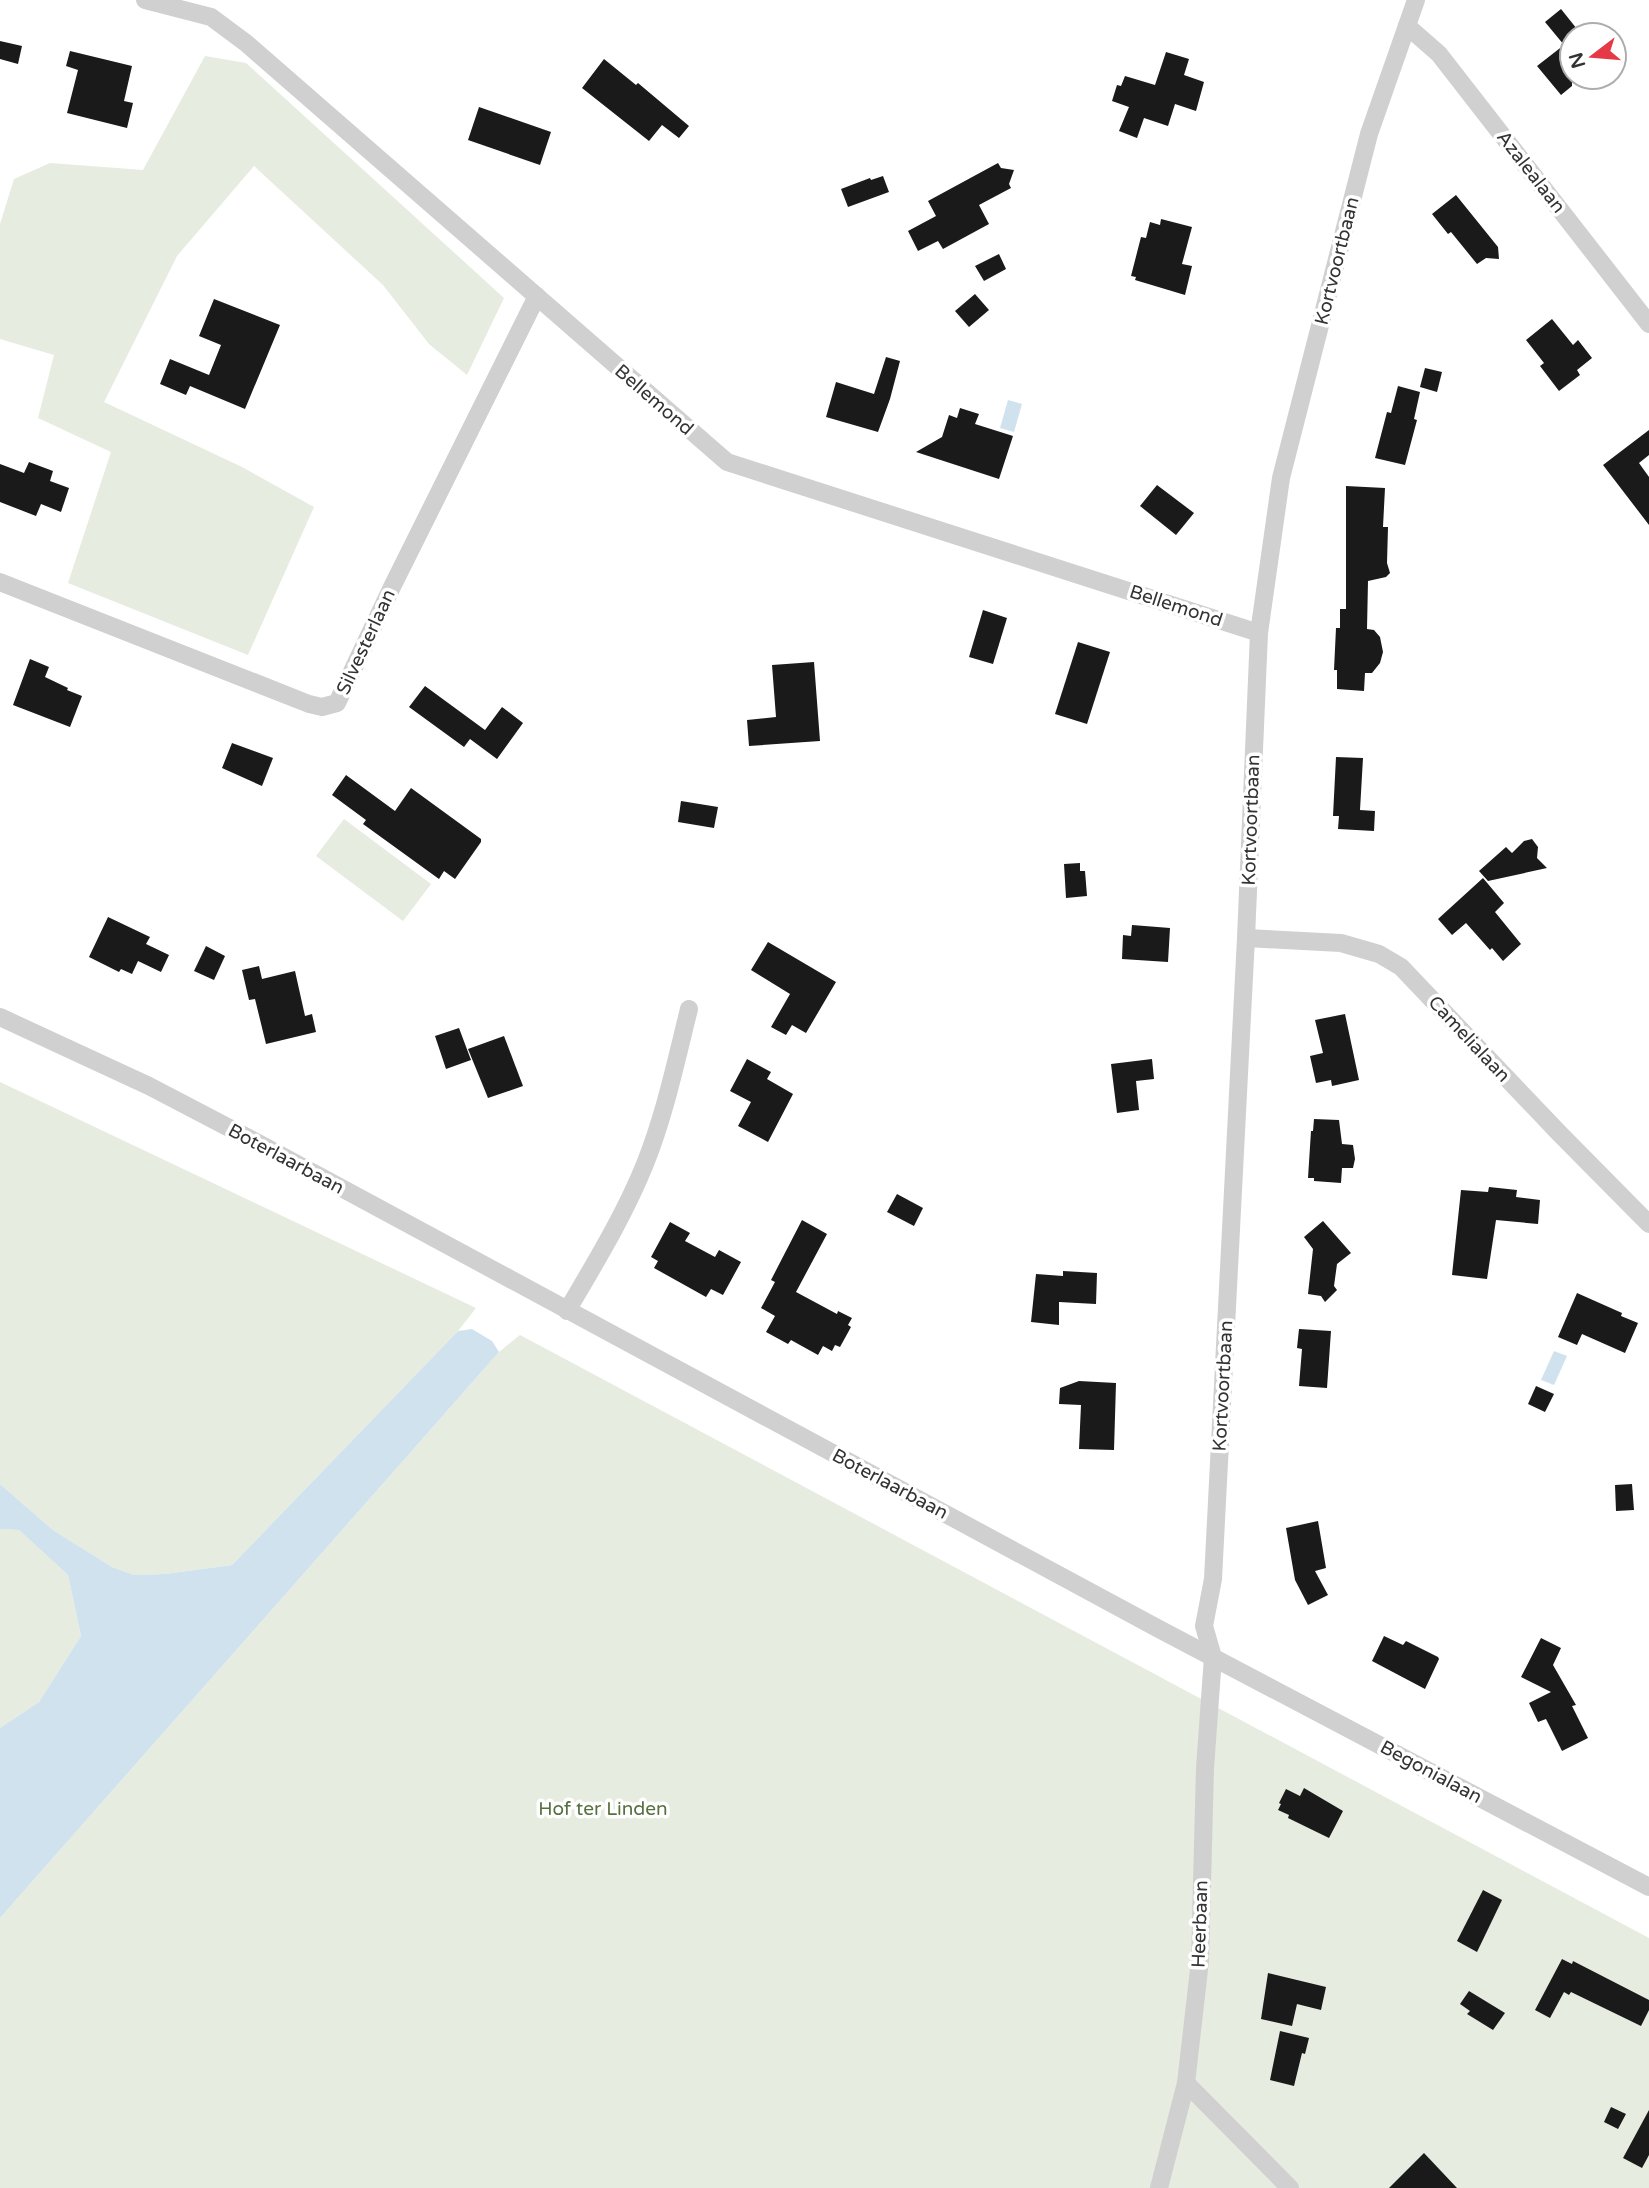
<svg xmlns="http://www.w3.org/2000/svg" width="1649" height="2188" font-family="'Varela Round',sans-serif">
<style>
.green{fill:#e6ecdf}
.water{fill:#cfe2ee}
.building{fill:#1a1a1a}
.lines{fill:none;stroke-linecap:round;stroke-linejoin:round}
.street{stroke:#d0d0d0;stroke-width:18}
.labels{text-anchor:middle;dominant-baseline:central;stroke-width:7;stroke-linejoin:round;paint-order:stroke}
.street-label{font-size:19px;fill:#333;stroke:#fff}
.park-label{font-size:19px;fill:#56703f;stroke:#fff}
</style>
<rect width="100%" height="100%" fill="#fff"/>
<g class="green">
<path d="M205 56 246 63 504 298 467 375 429 344 383 285 254 166 177 256 104 402 242 467 314 507 248 655 68 583 111 452 38 418 54 355 0 339V224L14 179 50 163 143 170Z"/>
<path d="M344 819 431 884 403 921 316 856Z"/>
<path d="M0 1082 476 1308 458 1331 232 1565 165 1574 134 1575 112 1567 53 1530 0 1484Z"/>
<path d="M520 1335 1649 1938V2188H0V1918L499 1352Z"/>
<path d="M0 1529 19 1530 68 1575 81 1636 39 1702 0 1728Z"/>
</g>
<g class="water">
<path d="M1008 400 1022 404 1014 432 1000 428Z"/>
<path d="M472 1329 492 1341 499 1352 0 1918V1728L39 1702 81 1636 68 1575 19 1530 0 1529V1484L53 1530 112 1567 134 1575 165 1574 232 1565 458 1331Z"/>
<path d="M1554 1351 1567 1356 1554 1385 1541 1380Z"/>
</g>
<g class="building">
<path d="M1561 9 1581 34 1572 35V86L1561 95 1537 66 1564 45 1545 22Z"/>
<path d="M0 41 22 46 18 64 0 59Z"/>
<path d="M70 51 132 66 124 101 133 103 127 128 67 113 78 70 66 66Z"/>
<path d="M1166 52 1189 59 1184 75 1204 82 1196 111 1175 104 1168 126 1144 118 1137 138 1119 131 1129 107 1112 101 1117 85 1121 86 1125 76 1155 85Z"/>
<path d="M604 59 636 85 638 83 689 126 679 138 662 125 649 141 582 88Z"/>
<path d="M479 107 551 132 540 165 468 140Z"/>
<path d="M998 163 1001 168 1014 170 1009 184 1011 188 979 205 989 224 943 249 938 241 918 251 908 231 936 216 928 201Z"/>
<path d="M883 176 889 192 848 207 841 189 870 178 871 180Z"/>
<path d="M1456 195 1498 247 1499 259 1486 258 1477 264 1451 232 1448 234 1432 214Z"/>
<path d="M1161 219 1192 227 1182 264 1192 266 1185 295 1135 280 1136 277 1131 276 1141 237 1146 238 1150 222 1160 225Z"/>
<path d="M999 254 1006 269 984 281 975 266Z"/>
<path d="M975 294 989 310 969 327 955 311Z"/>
<path d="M214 299 280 325 245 409 190 386 186 395 160 384 170 359 209 375 221 345 199 336Z"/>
<path d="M1552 319 1573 345 1578 340 1592 358 1577 370 1580 375 1559 391 1540 366 1544 363 1526 340Z"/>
<path d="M886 357 900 361 890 399 878 432 826 417 836 382 874 394Z"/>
<path d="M1425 368 1442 372 1437 392 1420 387Z"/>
<path d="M1398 386 1420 392 1414 419 1417 420 1405 465 1375 458 1387 412 1391 413Z"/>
<path d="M960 408 979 414 975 424 1013 436 999 479 916 452 942 437 949 415 957 418Z"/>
<path d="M1649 430V455L1639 463 1649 477V525L1603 465Z"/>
<path d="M29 462 53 471 50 481 69 488 61 512 41 504 36 516 0 502V464L24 473Z"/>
<path d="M1157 485 1194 513 1176 535 1140 506Z"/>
<path d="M1346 486 1385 488 1383 527H1388L1387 563 1390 573 1386 577 1368 581 1367 629 1374 630 1380 637 1383 652 1380 663 1372 673H1365L1364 691 1337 689V670H1334L1336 628H1340V609H1346Z"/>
<path d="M983 610 1007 618 993 664 969 657Z"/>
<path d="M1078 642 1110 652 1087 724 1055 714Z"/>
<path d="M30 659 49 667 45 677 68 688 67 690 82 696 70 727 13 705Z"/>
<path d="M814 662 820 741 749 746 747 720 776 717 772 665Z"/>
<path d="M425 686 485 730 502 707 523 723 497 759 470 739 464 747 409 707Z"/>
<path d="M232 743 273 758 262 786 222 768Z"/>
<path d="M1336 757 1363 758 1360 810 1375 811 1374 831 1338 829 1339 816H1333Z"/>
<path d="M346 775 395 811 411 788 481 839V842L455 879 444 871 439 879 363 824 366 820 332 795Z"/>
<path d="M681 801 718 807 714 828 678 822Z"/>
<path d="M1532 839 1538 847 1537 858 1547 868 1488 881 1479 871 1506 847 1512 853 1524 841Z"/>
<path d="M1080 863V871H1085L1087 896 1066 898 1064 864Z"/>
<path d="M1483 878 1504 903 1495 912 1521 944 1503 961 1492 948 1490 950 1466 923 1452 935 1438 919Z"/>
<path d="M108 917 150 937 146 944 169 955 161 972 138 961 132 974 121 969 119 972 89 957Z"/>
<path d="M1132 925 1170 928 1168 962 1122 959 1123 935 1131 936Z"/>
<path d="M768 942 836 982 806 1033 792 1025 786 1035 771 1027 790 994 751 970Z"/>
<path d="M206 946 225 956 214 980 194 971Z"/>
<path d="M259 966 262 979 295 971 305 1016 312 1014 316 1032 266 1044 255 999 249 1000 242 970Z"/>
<path d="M1345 1014 1359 1080 1332 1086 1331 1080 1316 1083 1310 1056 1323 1053 1315 1020Z"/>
<path d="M459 1028 471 1060 446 1069 435 1036Z"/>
<path d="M504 1036 523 1086 488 1098 468 1049Z"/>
<path d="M747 1059 771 1072 767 1079 793 1094 768 1142 738 1126 751 1102 730 1091Z"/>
<path d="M1152 1059 1154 1079 1136 1081 1139 1110 1117 1113 1111 1064Z"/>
<path d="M1314 1119 1339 1120 1342 1144 1353 1145 1355 1159 1353 1168H1342L1341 1183 1314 1181V1178H1308L1311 1131H1313Z"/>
<path d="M1489 1187 1517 1190 1516 1197 1540 1200 1538 1224 1496 1220 1487 1279 1452 1275 1461 1190 1488 1192Z"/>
<path d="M897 1194 923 1208 914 1226 887 1212Z"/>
<path d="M802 1220 827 1234 796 1292 837 1314 838 1311 852 1318 848 1325 851 1327 840 1347 835 1345 832 1351 823 1346 818 1355 791 1340 788 1344 766 1332 775 1316 761 1308 775 1282 771 1280Z"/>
<path d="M1323 1221 1351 1253 1337 1264 1334 1286 1337 1290 1325 1302 1321 1296 1308 1294 1313 1249 1304 1237Z"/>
<path d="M670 1222 690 1233 685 1241 715 1257 719 1250 741 1262 723 1295 711 1289 706 1297 654 1268 658 1261 651 1257Z"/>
<path d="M1063 1271 1097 1273 1096 1304 1059 1302V1325L1031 1322 1036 1274 1063 1276Z"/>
<path d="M1577 1293 1622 1313 1621 1316 1638 1323 1625 1353 1582 1334 1577 1345 1558 1337Z"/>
<path d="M1299 1329 1331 1331 1327 1388 1299 1386 1302 1349 1297 1348Z"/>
<path d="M1079 1381 1116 1383 1114 1450 1079 1449 1081 1405 1059 1404 1060 1388Z"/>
<path d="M1536 1386 1554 1394 1545 1412 1528 1404Z"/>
<path d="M1632 1484 1634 1510 1616 1511 1615 1485Z"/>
<path d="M1318 1521 1326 1568 1315 1571 1328 1595 1308 1605 1295 1580 1286 1528Z"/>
<path d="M1384 1636 1403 1645 1406 1641 1438 1657 1439 1659 1425 1689 1372 1661Z"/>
<path d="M1541 1638 1561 1648 1553 1665 1576 1705 1572 1706 1588 1738 1562 1751 1546 1719 1538 1722 1529 1703 1551 1692 1521 1677Z"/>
<path d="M1304 1788 1343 1811 1329 1838 1288 1818 1289 1815 1278 1810 1281 1804 1279 1803 1286 1789 1300 1796Z"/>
<path d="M1483 1890 1502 1900 1477 1952 1457 1941Z"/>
<path d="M1562 1959 1572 1964 1573 1961 1649 2000V2010L1641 2026 1571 1992 1569 1995 1564 1992 1550 2018 1535 2010Z"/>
<path d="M1268 1973 1326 1987 1321 2010 1297 2004 1292 2026 1261 2019Z"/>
<path d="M1469 1991 1505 2013 1493 2030 1467 2014 1470 2011 1460 2004Z"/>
<path d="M1280 2031 1309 2038 1305 2054 1302 2053 1294 2086 1270 2080Z"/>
<path d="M1611 2107 1626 2114 1618 2129 1604 2122Z"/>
<path d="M1649 2110V2155L1642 2168 1623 2158Z"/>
<path d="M1424 2153 1457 2188H1389Z"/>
</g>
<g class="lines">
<g class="street">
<path d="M145 0 211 17 246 43 727 462 1259 633"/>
<path d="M1407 26 1439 54 1649 324"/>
<path d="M0 582 309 704 322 707 337 703 392 587 537 296"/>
<path d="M1246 938 1341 943 1379 954 1401 967 1559 1133 1649 1224"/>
<path d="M0 1017 149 1086 258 1143 1159 1629 1649 1887"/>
<path d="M567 1311C595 1263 624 1216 645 1164 665 1114 676 1061 689 1009"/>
<path d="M1186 2083 1290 2188"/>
<path d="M1159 2188 1186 2083 1200 1961 1205 1768 1213 1657 1204 1626 1213 1579 1246 938 1259 633 1281 478 1369 134 1416 0"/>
</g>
</g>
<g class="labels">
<g class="street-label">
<text transform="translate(1531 172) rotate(52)">Azalealaan</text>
<text transform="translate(1337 261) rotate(-76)">Kortvoortbaan</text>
<text transform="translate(654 400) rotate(41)">Bellemond</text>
<text transform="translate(1176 606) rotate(18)">Bellemond</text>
<text transform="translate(366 642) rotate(-65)">Silvesterlaan</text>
<text transform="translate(1251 820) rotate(-88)">Kortvoortbaan</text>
<text transform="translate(1469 1039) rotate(47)">Camelialaan</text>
<text transform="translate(286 1159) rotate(28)">Boterlaarbaan</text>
<text transform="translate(1223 1386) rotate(-87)">Kortvoortbaan</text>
<text transform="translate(890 1484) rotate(28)">Boterlaarbaan</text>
<text transform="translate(1431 1772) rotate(28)">Begonialaan</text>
<text transform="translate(1200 1924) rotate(-88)">Heerbaan</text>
</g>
<g class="park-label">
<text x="603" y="1809">Hof ter Linden</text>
</g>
</g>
<g transform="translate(1593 56) rotate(254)"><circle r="33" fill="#ffffff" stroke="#adadad" stroke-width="2"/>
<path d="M0-5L12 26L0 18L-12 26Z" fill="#e63946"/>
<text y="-10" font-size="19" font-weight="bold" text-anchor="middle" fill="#333333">N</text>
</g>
</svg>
